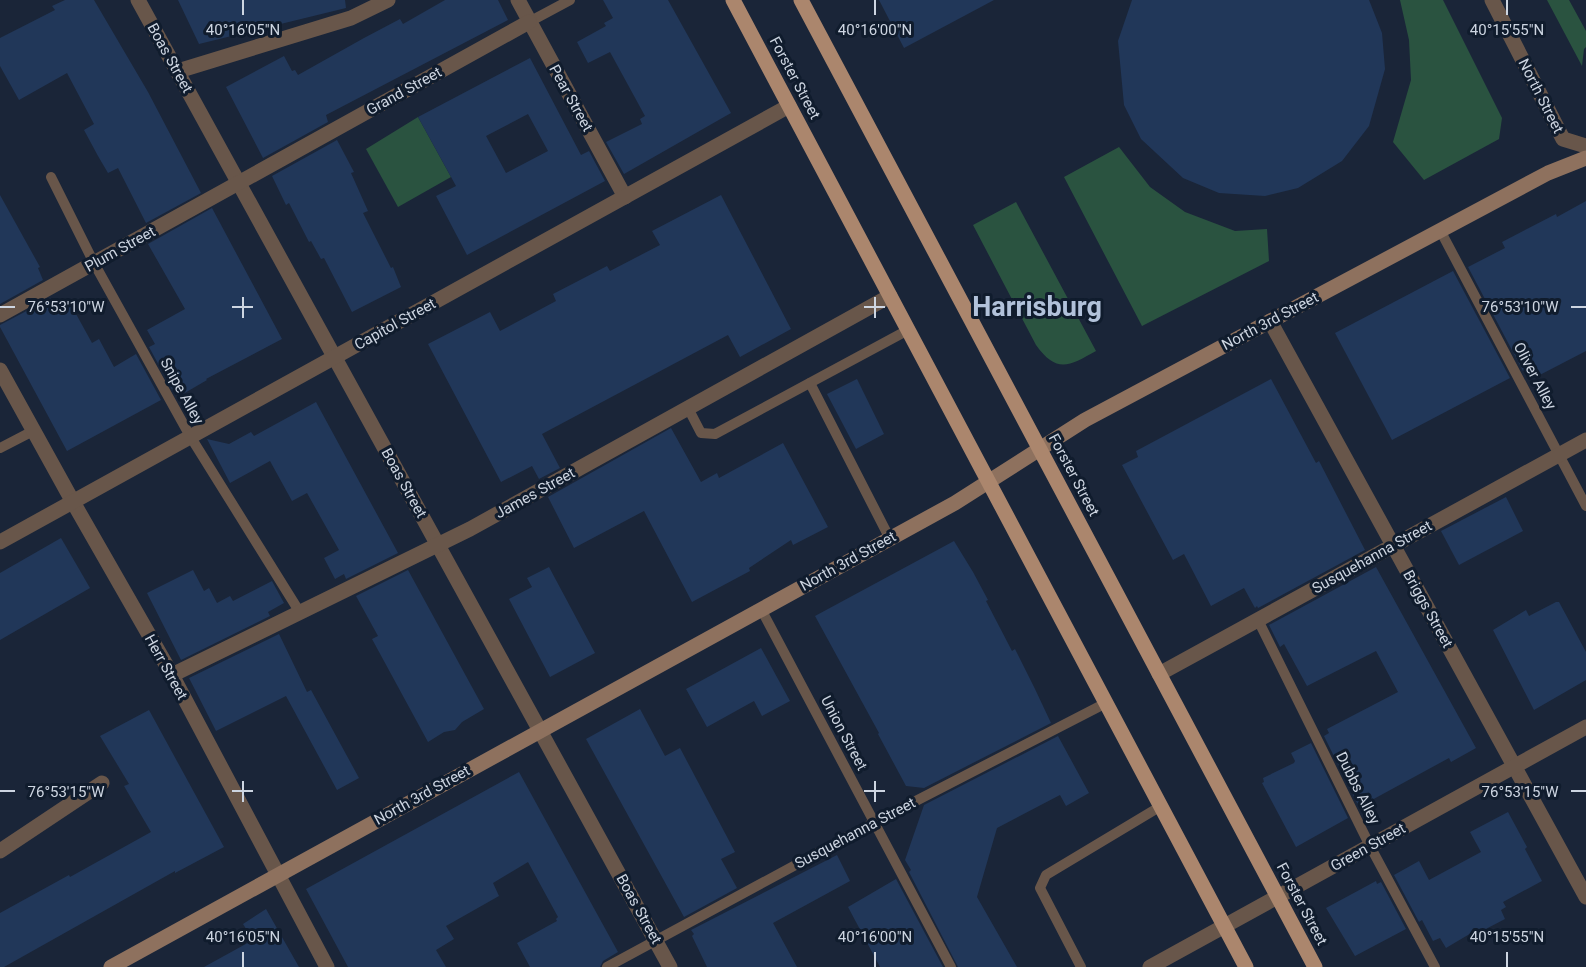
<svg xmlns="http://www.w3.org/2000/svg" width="1586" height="967" font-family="Roboto,sans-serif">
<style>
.green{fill:#2a5340}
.building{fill:#213759;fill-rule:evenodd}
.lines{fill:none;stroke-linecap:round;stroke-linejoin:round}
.service{stroke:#68564a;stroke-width:10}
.minor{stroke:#68564a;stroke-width:15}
.secondary{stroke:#8e715e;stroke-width:15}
.primary{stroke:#ab866d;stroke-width:15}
.ticks{fill:none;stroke:#cdd5e1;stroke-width:2}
.labels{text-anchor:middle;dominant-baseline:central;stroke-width:6;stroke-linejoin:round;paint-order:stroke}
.street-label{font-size:15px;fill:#cdd5e1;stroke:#101c2d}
.town-label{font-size:27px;font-weight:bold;fill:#b2c2da;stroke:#101c2d}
.ticks-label{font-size:15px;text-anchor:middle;fill:#cdd5e1;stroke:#101c2d;stroke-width:6;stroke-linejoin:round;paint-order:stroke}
</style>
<rect width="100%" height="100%" fill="#1a2538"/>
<g class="green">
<path d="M1400 0H1443L1502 118 1499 139 1424 180 1393 142 1411 80 1409 40Z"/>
<path d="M1547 0H1569L1586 31V47L1584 49 1582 66Z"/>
<path d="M418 117 451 177 398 207 366 149Z"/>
<path d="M1119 147 1150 187 1185 212 1235 231 1267 229 1269 261 1142 326 1064 177Z"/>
<path d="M1016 202 1096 351C1069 366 1057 374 1036 345L973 225Z"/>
</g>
<g class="building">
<path d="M65 0H94L148 92 201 193 146 223 118 168 108 173 98 156 84 130 94 124 67 73 19 100 0 66V38L55 10 52 6Z"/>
<path d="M178 0H345L346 8 199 44Z"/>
<path d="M445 0H498L508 20 326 115 328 122 263 158 226 87 284 56 292 71 295 70 298 75 364 38 400 19 403 24Z"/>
<path d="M603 0H668L731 113 624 174 606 142 642 124 640 119 645 116 610 52 588 63 577 42 606 26 604 23 613 18Z"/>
<path d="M879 0H994L904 48Z"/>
<path d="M1132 0H1369L1382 33 1385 69 1369 126 1342 161 1298 188 1265 196 1219 193 1183 178 1141 139 1124 105 1118 41Z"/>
<path d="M530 58 581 155 589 151 605 181 467 255 436 196 456 186 418 117ZM528 114 548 151 506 173 486 136Z"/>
<path d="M337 140 354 172 351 173 368 211 363 213 391 268 393 267 401 287 352 312 324 258 321 259 311 241 309 242 289 203 286 205 272 176Z"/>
<path d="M0 195 40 267 38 268 43 280 0 304Z"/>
<path d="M721 195 791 329 740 357 728 335 542 434 560 468 539 479 532 466 501 482 428 344 490 312 500 331 556 301 553 294 607 266 610 271 660 245 652 231Z"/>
<path d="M1586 201V351L1532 379 1527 369 1523 371 1468 267 1505 248 1502 242 1556 214 1557 217Z"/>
<path d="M212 208 282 339 206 379 207 380 183 394 180 389 174 393 149 347 155 344 147 330 185 309 148 244Z"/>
<path d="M1453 271 1510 378 1392 440 1335 333Z"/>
<path d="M51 298 57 311 70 303 92 343 99 339 114 367 136 354 161 400 67 451 0 327V325Z"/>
<path d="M857 379 884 434 856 449 827 394Z"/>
<path d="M1271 379 1316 463 1319 461 1365 550 1258 608 1257 606 1255 608 1244 588 1211 606 1184 554 1173 560 1122 465 1138 457 1136 451Z"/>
<path d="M316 402 398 553 346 579 344 574 335 579 324 558 339 550 307 493 292 501 270 461 230 483 207 439 229 444 251 432 254 436Z"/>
<path d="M671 428 701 482 717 473 719 478 783 443 828 527 793 545 791 540 749 568 750 571 692 602 644 511 574 548 548 497Z"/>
<path d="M1506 497 1523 531 1459 565 1441 531Z"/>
<path d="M61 538 90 588 0 640V573Z"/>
<path d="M954 541 973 572 988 600 986 601 1012 651 1015 649 1035 689 1051 723 924 788 906 786 878 734 879 733 815 616Z"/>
<path d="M549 567 595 653 550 677 509 599 532 587 527 578Z"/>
<path d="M1376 567 1476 748 1451 762 1449 758 1359 807 1324 736 1329 733 1327 729 1398 692 1376 651 1307 686 1284 644 1280 647 1269 625Z"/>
<path d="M193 570 204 591 209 588 217 603 230 596 233 601 272 581 284 603 268 612 270 616 181 660 147 593Z"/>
<path d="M408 570 484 709 462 722 455 730 444 732 428 742 372 639 378 636 356 596Z"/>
<path d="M1556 602H1559L1586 652V680L1534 710 1493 630 1526 610 1529 616Z"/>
<path d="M279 634 307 692 311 690 359 778 337 790 286 696 216 731 189 678Z"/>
<path d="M761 648 790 701 762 716 754 701 707 727 686 689Z"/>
<path d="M640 709 665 756 680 748 735 852 721 859 737 888 684 917 586 739Z"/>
<path d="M149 710 224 847 175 873V871L4 967H0V913L69 875 70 877 151 832 124 786 129 784 100 736Z"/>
<path d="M1058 736 1089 793 1066 806 1060 795 997 828 977 897 1017 967H958L909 872 911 870 905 860 924 805Z"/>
<path d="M1311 743 1348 818 1296 847 1262 783 1264 782 1263 778 1294 763 1295 761 1291 753Z"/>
<path d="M519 772 618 952 603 961 600 967H530L517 943 557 921 556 919 558 917 528 862 493 883 499 896 446 926 454 939 436 950 446 967H348L306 889Z"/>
<path d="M1508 812 1527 847 1525 849 1542 881 1503 902 1506 907 1501 910 1505 919 1480 932 1478 929 1446 948 1440 938 1433 941 1422 920 1419 922 1394 875 1419 861 1429 880 1481 852 1470 832Z"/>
<path d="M837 855 850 881 773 923 797 967H707L692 936 694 934 691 930Z"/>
<path d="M896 879 943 967H880L848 907Z"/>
<path d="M1376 881 1377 884 1381 882 1406 929 1355 956 1326 908Z"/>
<path d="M266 909 299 967H204L253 940 243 924Z"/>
</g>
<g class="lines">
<g class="service">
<path d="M529 22 570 0"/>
<path d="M51 177 94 263 190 436 299 611"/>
<path d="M1440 230 1586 506"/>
<path d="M810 383 890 539"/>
<path d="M688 408 701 433 715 434 908 330"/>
<path d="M0 448 33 431"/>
<path d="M761 609 951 967"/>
<path d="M1258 620 1370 846 1435 967"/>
<path d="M607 967 875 822 1106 703"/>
<path d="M1081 967 1040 888 1046 875 1161 806"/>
</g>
<g class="minor">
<path d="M138 0 670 967"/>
<path d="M518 0 625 197"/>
<path d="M1492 0 1563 139 1586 146"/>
<path d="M178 71 351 18 388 0"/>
<path d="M0 315 529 22"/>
<path d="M1270 321 1586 897"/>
<path d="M0 370 73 502 172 675 327 967"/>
<path d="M0 542 789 106"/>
<path d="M1159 674 1586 440"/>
<path d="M172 675 470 529 890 296"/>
<path d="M0 851 102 783"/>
<path d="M1150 967 1586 727"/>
</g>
<path class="secondary" d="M111 967 955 503 1085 420 1548 173 1586 158"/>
<g class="primary">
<path d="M733 0 1246 967"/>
<path d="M801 0 1315 967"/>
</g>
</g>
<path class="ticks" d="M243 0V15M875 0V15M1507 0V15M243 297V318M875 297V318M0 307H15M232 307H253M864 307H885M1571 307H1586M243 781V802M875 781V802M0 791H15M232 791H253M864 791H885M1571 791H1586M243 952V967M875 952V967M1507 952V967"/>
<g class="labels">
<g class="street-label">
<text transform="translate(170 58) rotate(61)">Boas Street</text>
<text transform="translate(795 78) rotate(62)">Forster Street</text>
<text transform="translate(404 91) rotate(-29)">Grand Street</text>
<text transform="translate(1541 96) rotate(63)">North Street</text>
<text transform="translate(571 98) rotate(61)">Pear Street</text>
<text transform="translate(120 249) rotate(-29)">Plum Street</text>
<text transform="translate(1270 321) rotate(-28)">North 3rd Street</text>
<text transform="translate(395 324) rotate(-29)">Capitol Street</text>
<text transform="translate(1535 376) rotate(62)">Oliver Alley</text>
<text transform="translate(182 391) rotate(61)">Snipe Alley</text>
<text transform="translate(1074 475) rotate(62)">Forster Street</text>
<text transform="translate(404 483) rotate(61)">Boas Street</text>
<text transform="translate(535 493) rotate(-29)">James Street</text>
<text transform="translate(1372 557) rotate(-29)">Susquehanna Street</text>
<text transform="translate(848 561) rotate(-29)">North 3rd Street</text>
<text transform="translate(1428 609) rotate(61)">Briggs Street</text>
<text transform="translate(166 667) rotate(61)">Herr Street</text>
<text transform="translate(844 733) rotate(62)">Union Street</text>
<text transform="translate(1358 788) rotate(63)">Dubbs Alley</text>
<text transform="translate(422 795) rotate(-29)">North 3rd Street</text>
<text transform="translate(855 833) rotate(-28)">Susquehanna Street</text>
<text transform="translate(1368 847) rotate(-29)">Green Street</text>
<text transform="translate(1302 904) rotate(62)">Forster Street</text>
<text transform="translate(639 909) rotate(61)">Boas Street</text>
</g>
<g class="town-label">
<text x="1037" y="307">Harrisburg</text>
</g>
</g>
<g class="ticks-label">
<text x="243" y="35">40°16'05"N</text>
<text x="875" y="35">40°16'00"N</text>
<text x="1507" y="35">40°15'55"N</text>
<text x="1520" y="312">76°53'10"W</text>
<text x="66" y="312">76°53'10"W</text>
<text x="1520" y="797">76°53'15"W</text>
<text x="66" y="797">76°53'15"W</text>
<text x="243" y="942">40°16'05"N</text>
<text x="875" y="942">40°16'00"N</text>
<text x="1507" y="942">40°15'55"N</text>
</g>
</svg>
